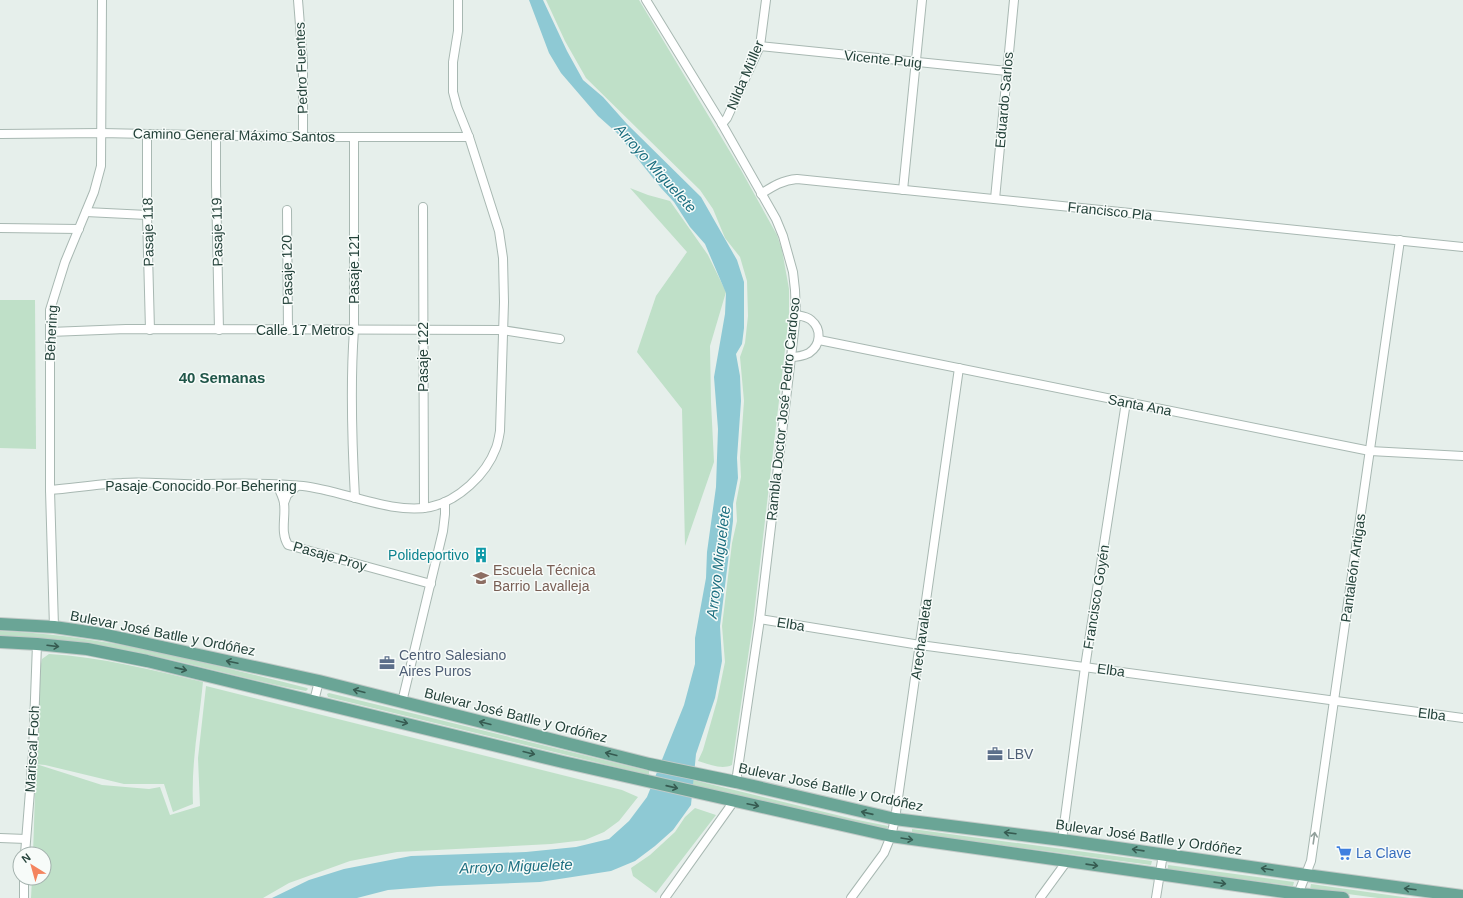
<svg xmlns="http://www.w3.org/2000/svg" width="1463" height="898" font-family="Helvetica,sans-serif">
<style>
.green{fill:#bfe0c8}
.water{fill:#8ec9d4}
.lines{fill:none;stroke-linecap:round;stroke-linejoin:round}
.street-casing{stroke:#a8b8b2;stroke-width:10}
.primary-casing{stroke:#c2cac8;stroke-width:14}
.street{stroke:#fff;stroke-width:8}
.primary{stroke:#6aa596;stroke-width:12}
.oneway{stroke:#365b51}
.oneway2{stroke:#92a09c}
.labels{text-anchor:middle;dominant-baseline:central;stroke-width:3;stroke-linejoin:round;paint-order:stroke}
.street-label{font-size:14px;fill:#24423a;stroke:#f7fbf9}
.culture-label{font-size:14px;fill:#0d838f;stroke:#f7fbf9;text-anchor:end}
.education-label{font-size:14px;fill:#785e54;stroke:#f7fbf9;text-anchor:start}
.service-label{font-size:14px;fill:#4e5e75;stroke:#f7fbf9;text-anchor:start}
.shop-label{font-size:14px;fill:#366cbe;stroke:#f7fbf9;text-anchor:start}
.water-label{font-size:15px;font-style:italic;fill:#1c6f80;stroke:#f7fbf9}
.neighbourhood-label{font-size:15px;font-weight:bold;fill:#1f5548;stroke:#f7fbf9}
</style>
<rect width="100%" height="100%" fill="#e6efeb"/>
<g class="green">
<path d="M546 0H639L741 170 777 235 782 250 789 289V315L753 623 732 765C721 770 709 764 698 761L703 750 717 701 725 662 722 626 732 543 737 521 736 503 741 477 740 457 744 401 740 357 745 343 748 316 747 281 740 257 725 238 713 209 700 190 586 78 565 41Z"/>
<path d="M630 188 648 195 670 201 708 255 726 292 710 346 711 402 714 462 685 546 682 409 637 352 656 296 687 252Z"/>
<path d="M0 300H35L36 449 0 448Z"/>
<path d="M0 631C105 635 205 663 307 688L308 689 306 691C252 681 199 665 145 654 97 645 49 641 0 636Z"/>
<path d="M49 654C101 657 153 670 203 682 199 724 191 762 193 804L173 812 164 784H124L45 765 35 764 41 664 42 659Z"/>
<path d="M206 686 622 790 638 797 619 821 604 832 585 840 551 844 397 852 350 861 289 883 263 898H31L32 878H44V854H33L36 764 102 785 149 789 160 787 170 815 200 806 198 758Z"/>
<path d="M329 693 649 771V775L328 697 327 694Z"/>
<path d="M689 779 853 819 888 826 887 830 688 785Z"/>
<path d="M695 808 716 815 656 893 633 876 631 868 650 855 675 832 685 817Z"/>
<path d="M912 829 1152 861 1151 865 912 833Z"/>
<path d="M1168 865 1294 882 1293 886 1168 869Z"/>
<path d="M1311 884 1410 898H1378L1310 889Z"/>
</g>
<path class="water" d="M529 0H543L567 51 583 80 603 97 627 124 701 197 737 260 744 282V328L742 344 736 354 740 376 741 401 737 458 738 478 733 504V521L720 626 722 661 715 698 696 754 691 805 673 830 655 846 635 861 611 871 540 882 439 886 388 890 357 898H272L309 880 344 869 411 856 526 852 576 847 609 839 629 821 647 797 684 705 695 664V638L706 578 707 552 716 487 718 429 714 377 725 314 726 293 705 244 690 227 674 202 661 188 617 133 598 116 561 73 549 53Z"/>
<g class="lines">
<defs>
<g id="street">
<path d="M298 0 303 63V137"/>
<path d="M646 0 722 124 776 219 783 236 793 272 795 290 796 315 760 619 736 782"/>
<path d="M760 46 1007 71"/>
<path d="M722 124 727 118 760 46 766 0"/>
<path d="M0 134 101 133 289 137H469"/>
<path d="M147 134V215L150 330"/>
<path d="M216 135V185L219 330"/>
<path d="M354 137V330C350 384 352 443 355 498"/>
<path d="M903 190 922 0"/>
<path d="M761 194C773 186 783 180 797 179L1463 247"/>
<path d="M995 199 1014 0"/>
<path d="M423 207 424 508"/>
<path d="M287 210 288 330"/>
<path d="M86 212 147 215"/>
<path d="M0 228 79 229"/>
<path d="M50 332 126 329 502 330 560 339"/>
<path d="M819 340 1370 451 1463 456"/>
<path d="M790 357C797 357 803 356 809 353 821 345 822 329 811 320 806 316 801 316 796 315"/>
<path d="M277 485C280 491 283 497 284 503 286 517 280 532 288 545L431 584"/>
<path d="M50 490C74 488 98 484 122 483 147 481 172 485 197 484 232 484 268 482 303 486 341 490 393 515 430 507 458 501 486 475 496 448 498 443 499 437 500 431L504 302 503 258 499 231 469 137 457 107 453 92V62L458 31V0"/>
<path d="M284 503 287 495 297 486"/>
<path d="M760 619 920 645 1463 718"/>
<path d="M54 627 50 490V310L65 262 94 192 101 166 102 0"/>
<path d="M314 701 319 681"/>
<path d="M402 702 443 531 445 514V502"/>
<path d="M0 838 26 839"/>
<path d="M1062 840 1085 667 1126 402"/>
<path d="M25 854 33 753 37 644"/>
<path d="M1297 897 1311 861 1400 240"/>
<path d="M24 898V878"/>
<path d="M665 898 734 801"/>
<path d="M851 898 884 853 891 836 895 819 959 368"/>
<path d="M1040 898 1067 861"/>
<path d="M1156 898 1163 854"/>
</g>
<g id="primary">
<path d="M0 624 54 627 102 634 319 681 649 764 736 782 895 819 1062 840 1306 875 1463 896"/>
<path d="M0 642 37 644 87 649 147 661 563 762 891 836 1299 894 1343 898"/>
</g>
</defs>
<use href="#street" class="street-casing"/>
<use href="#primary" class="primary-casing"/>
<use href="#street" class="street"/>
<use href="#primary" class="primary"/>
</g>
<defs><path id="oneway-shaft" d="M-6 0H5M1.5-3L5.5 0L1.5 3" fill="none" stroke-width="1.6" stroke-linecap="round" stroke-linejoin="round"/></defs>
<g class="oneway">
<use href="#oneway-shaft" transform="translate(53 646) rotate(7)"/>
<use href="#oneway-shaft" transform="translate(232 662) rotate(-168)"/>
<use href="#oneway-shaft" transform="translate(181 669) rotate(13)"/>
<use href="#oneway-shaft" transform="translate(359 691) rotate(-166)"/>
<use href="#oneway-shaft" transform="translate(402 722) rotate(14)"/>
<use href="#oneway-shaft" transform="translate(485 723) rotate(-166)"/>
<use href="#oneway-shaft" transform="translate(529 753) rotate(14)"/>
<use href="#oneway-shaft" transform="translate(611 754) rotate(-166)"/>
<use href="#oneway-shaft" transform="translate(672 787) rotate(13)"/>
<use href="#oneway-shaft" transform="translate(753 805) rotate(12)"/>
<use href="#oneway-shaft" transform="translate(867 813) rotate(-167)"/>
<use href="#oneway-shaft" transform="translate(1010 833) rotate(-173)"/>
<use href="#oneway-shaft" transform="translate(907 839) rotate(9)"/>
<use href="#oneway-shaft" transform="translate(1138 850) rotate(-172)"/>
<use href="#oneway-shaft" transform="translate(1092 865) rotate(8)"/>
<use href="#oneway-shaft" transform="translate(1267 869) rotate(-171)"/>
<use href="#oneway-shaft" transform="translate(1220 883) rotate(8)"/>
<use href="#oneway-shaft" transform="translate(1410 889) rotate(-173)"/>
</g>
<use class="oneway2" href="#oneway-shaft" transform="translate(1314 838) rotate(-82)"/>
<defs>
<symbol id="building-bare" viewBox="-9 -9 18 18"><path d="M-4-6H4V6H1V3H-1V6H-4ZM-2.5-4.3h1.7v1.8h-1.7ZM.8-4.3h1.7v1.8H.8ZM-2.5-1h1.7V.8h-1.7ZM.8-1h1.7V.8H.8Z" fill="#0f9aa8" stroke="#f7fbf9" stroke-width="2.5" paint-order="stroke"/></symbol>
<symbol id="school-bare" viewBox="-9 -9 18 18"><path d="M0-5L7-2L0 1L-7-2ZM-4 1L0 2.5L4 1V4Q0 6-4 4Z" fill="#8d6e63" stroke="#f7fbf9" stroke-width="2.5" paint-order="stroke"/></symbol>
<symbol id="office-bare" viewBox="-9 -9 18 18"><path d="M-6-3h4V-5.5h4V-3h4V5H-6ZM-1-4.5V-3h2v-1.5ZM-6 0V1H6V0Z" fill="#5c6f8a" stroke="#f7fbf9" stroke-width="2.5" paint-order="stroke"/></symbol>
<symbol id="supermarket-bare" viewBox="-9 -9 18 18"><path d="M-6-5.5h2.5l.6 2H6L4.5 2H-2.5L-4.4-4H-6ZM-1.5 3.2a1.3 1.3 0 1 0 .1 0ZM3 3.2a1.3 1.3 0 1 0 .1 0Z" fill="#3f7fe0" stroke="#f7fbf9" stroke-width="2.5" paint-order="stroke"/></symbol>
</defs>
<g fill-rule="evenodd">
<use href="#building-bare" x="470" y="544" width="22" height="22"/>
<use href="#school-bare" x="470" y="567" width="22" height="22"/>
<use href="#office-bare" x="376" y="652" width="22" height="22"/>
<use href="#office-bare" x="984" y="743" width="22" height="22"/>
<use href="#supermarket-bare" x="1333" y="842" width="22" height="22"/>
</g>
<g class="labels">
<g class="street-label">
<text transform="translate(883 59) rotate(6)">Vicente Puig</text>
<text transform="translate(301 68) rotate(-92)">Pedro Fuentes</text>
<text transform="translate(745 75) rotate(-67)">Nilda Müller</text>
<text transform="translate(1004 100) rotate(-85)">Eduardo Sarlos</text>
<text transform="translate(234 135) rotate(1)">Camino General Máximo Santos</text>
<text transform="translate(1110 211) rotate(6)">Francisco Pla</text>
<text transform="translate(148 232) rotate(-91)">Pasaje 118</text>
<text transform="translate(217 232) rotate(-91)">Pasaje 119</text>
<text transform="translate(354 269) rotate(-90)">Pasaje 121</text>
<text transform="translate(287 270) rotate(-91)">Pasaje 120</text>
<text x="305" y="330">Calle 17 Metros</text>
<text transform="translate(51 333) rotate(-87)">Behering</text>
<text transform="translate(423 357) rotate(-90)">Pasaje 122</text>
<text transform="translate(1140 405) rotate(11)">Santa Ana</text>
<text transform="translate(783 409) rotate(-84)">Rambla Doctor José Pedro Cardoso</text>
<text x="201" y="486">Pasaje Conocido Por Behering</text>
<text transform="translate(330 556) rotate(16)">Pasaje Proy</text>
<text transform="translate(1353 568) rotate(-82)">Pantaleón Artigas</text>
<text transform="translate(1096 597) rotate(-81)">Francisco Goyén</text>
<text transform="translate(791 624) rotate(9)">Elba</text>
<text transform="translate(163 633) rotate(11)">Bulevar José Batlle y Ordóñez</text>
<text transform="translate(921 639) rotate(-82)">Arechavaleta</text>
<text transform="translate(1111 670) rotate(8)">Elba</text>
<text transform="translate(1432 714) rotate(7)">Elba</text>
<text transform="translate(516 715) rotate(14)">Bulevar José Batlle y Ordóñez</text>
<text transform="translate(32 749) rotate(-87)">Mariscal Foch</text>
<text transform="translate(831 787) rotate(12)">Bulevar José Batlle y Ordóñez</text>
<text transform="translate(1149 837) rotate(8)">Bulevar José Batlle y Ordóñez</text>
</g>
<g class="culture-label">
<text x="469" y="555">Polideportivo</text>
</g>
<g class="education-label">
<text x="493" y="570">Escuela Técnica<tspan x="493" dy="16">Barrio Lavalleja</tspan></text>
</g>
<g class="service-label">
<text x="399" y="655">Centro Salesiano<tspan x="399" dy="16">Aires Puros</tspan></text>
<text x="1007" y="754">LBV</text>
</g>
<g class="shop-label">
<text x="1356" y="853">La Clave</text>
</g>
<g class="water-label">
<text transform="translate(656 168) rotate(48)">Arroyo Miguelete</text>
<text transform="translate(718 562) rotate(-83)">Arroyo Miguelete</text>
<text transform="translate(516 866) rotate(-2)">Arroyo Miguelete</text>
</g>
<g class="neighbourhood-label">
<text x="222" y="377">40 Semanas</text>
</g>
</g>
<g transform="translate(32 866) rotate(323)"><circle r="19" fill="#f7fbf9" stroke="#a3b1ad"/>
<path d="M0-3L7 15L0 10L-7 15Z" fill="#f4845f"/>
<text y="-6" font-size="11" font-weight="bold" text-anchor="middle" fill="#24423a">N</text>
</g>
</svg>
